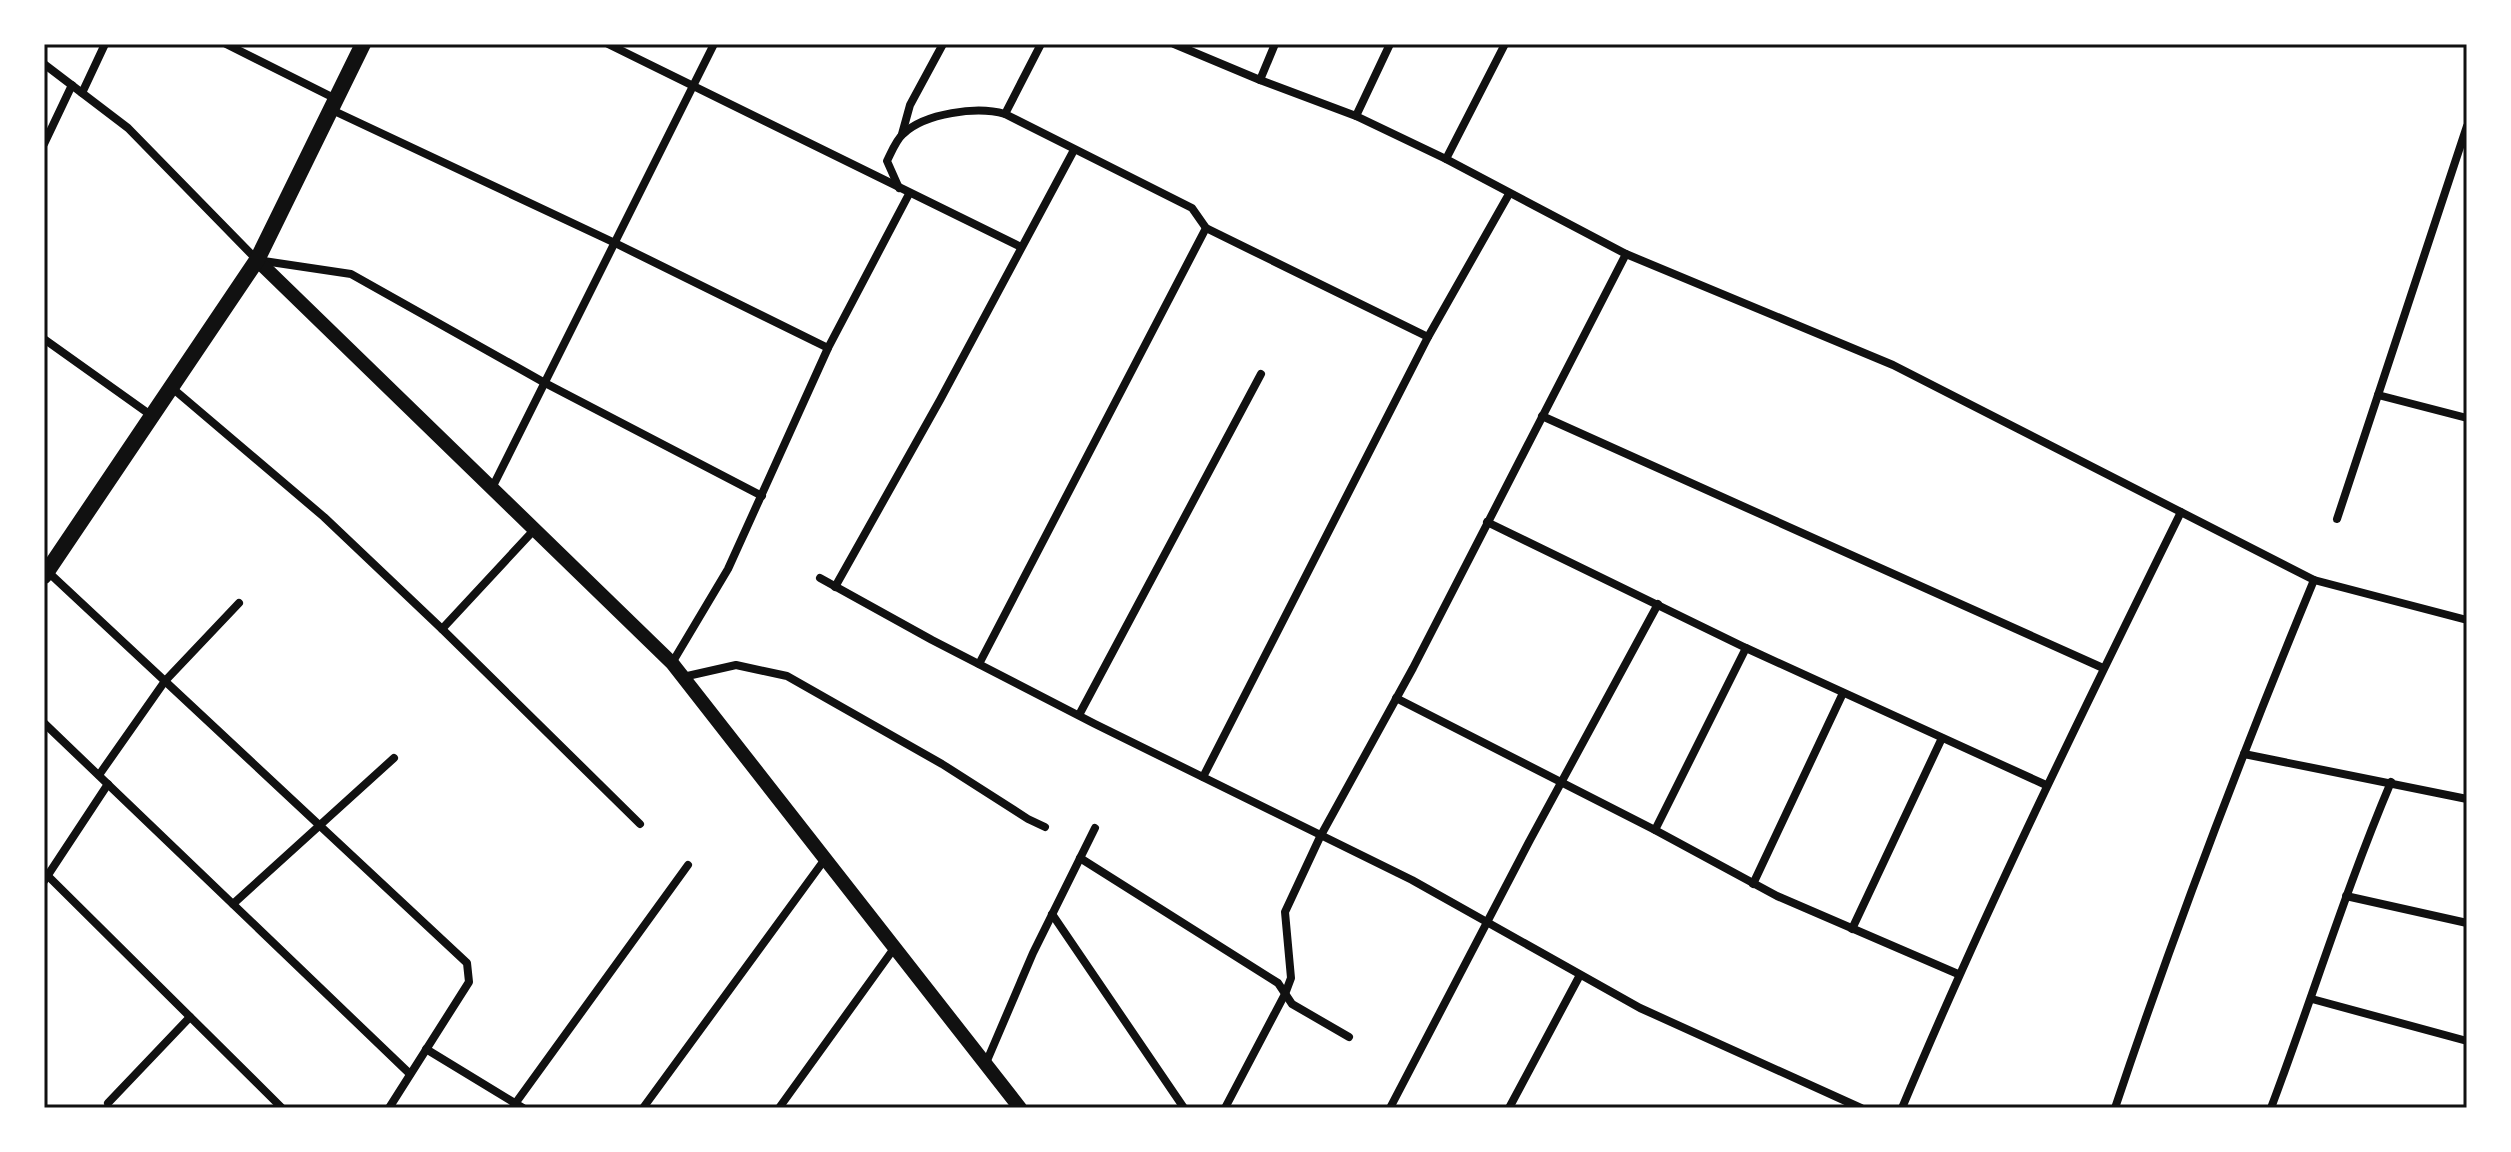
<svg xmlns="http://www.w3.org/2000/svg" width="2511" height="1152" font-family="Montserrat,sans-serif">
<style>
.lines{fill:none;stroke-linecap:round;stroke-linejoin:round}
.minor{stroke:#111;stroke-width:8}
.tertiary{stroke:#111;stroke-width:14}
.secondary{stroke:#111;stroke-width:16}
.neatline{fill:none;stroke:#111;stroke-width:3}
</style>
<rect width="100%" height="100%" fill="#fff"/>
<g class="lines">
<g class="minor">
<path d="M226 44 336 99"/>
<path d="M608 44 1021 247"/>
<path d="M1174 44 1260 80 1356 116 1446 159 1626 254 1893 365 2314 580 2467 620"/>
<path d="M44 64 128 128 257 260 351 274 545 383 762 496"/>
<path d="M1260 80 1275 44"/>
<path d="M82 93 105 44"/>
<path d="M332 110 615 243 828 348"/>
<path d="M1005 114 1192 208 1206 228 1428 337"/>
<path d="M1356 116 1390 44"/>
<path d="M902 134 910 105 943 44"/>
<path d="M44 144 72 85"/>
<path d="M1446 159 1505 44"/>
<path d="M899 188 887 161C891 153 896 140 903 134 925 113 977 106 1005 114L1041 44"/>
<path d="M44 339 152 416"/>
<path d="M171 387 324 517 442 629 640 824"/>
<path d="M2378 395 2467 418"/>
<path d="M1542 416 2103 668"/>
<path d="M492 488 714 44"/>
<path d="M2337 519 2467 126"/>
<path d="M1487 522 1746 648 2046 785"/>
<path d="M47 571 467 963 469 982 389 1108"/>
<path d="M820 578 932 640 1095 724 1412 880 1640 1008 1861 1108"/>
<path d="M835 587 940 400 1074 150"/>
<path d="M442 629 534 530"/>
<path d="M672 663 728 569 828 348 909 194"/>
<path d="M979 664 1206 228"/>
<path d="M683 677 736 665 787 676 942 764 1028 819 1045 827"/>
<path d="M1396 698 1655 830 1777 896 1958 974"/>
<path d="M1079 715 1261 374"/>
<path d="M44 723 410 1074"/>
<path d="M2244 754 2467 799"/>
<path d="M99 775 165 681 239 603"/>
<path d="M1203 777 1428 337 1509 194"/>
<path d="M1655 830 1746 648"/>
<path d="M1080 858 1278 983 1292 1004 1349 1037"/>
<path d="M48 876 282 1108"/>
<path d="M44 881 108 784"/>
<path d="M1753 884 1843 693"/>
<path d="M2346 896 2467 923"/>
<path d="M233 904 394 758"/>
<path d="M1052 914 1184 1108"/>
<path d="M1852 929 1942 738"/>
<path d="M2312 999 2467 1041"/>
<path d="M426 1049 523 1108"/>
<path d="M986 1063 1033 953 1095 828"/>
<path d="M108 1103 190 1017"/>
<path d="M512 1108 688 865"/>
<path d="M643 1108 825 859"/>
<path d="M779 1108 895 947"/>
<path d="M1225 1108 1285 994 1291 978 1285 912 1320 837 1413 668 1626 254"/>
<path d="M1390 1108 1530 840 1658 604"/>
<path d="M1509 1108 1580 975"/>
<path d="M1902 1108C1987 905 2084 709 2181 512"/>
<path d="M2115 1108C2175 929 2242 754 2314 580"/>
<path d="M2271 1108C2312 999 2346 888 2391 782"/>
</g>
<path class="tertiary" d="M257 260 672 663 1020 1108"/>
<path class="secondary" d="M44 576 257 260 363 44"/>
</g>
<rect width="2511" height="1152" fill="none" stroke="#ffffff" stroke-width="92"/>
<rect x="46" y="46" width="2419" height="1060" class="neatline"/>
</svg>
